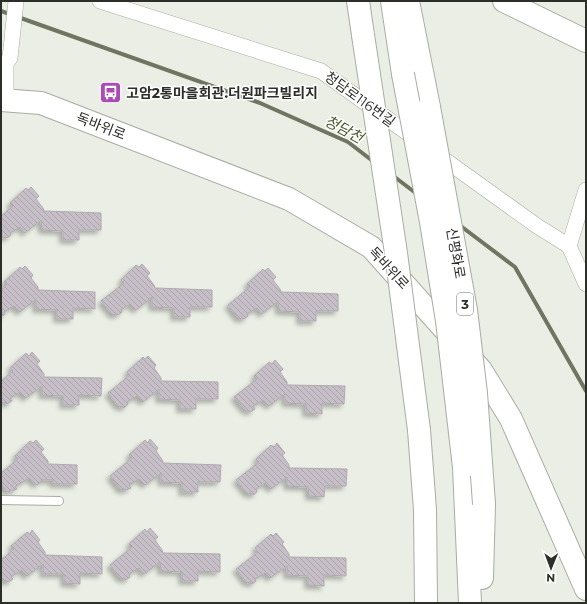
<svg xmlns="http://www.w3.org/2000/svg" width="587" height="604" font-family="Montserrat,'Noto Sans KR',sans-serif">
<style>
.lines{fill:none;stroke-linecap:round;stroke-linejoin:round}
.stream{stroke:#6e7561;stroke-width:4}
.building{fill:url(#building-back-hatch);stroke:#b0a9b1;filter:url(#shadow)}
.lane-casing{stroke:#a9aca3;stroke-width:10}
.street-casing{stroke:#a9aca3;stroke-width:16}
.secondary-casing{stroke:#a9aca3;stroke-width:24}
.highway-casing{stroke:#a9aca3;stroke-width:24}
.lane{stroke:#fff;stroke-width:8}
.street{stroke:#fff;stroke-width:15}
.secondary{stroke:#fff;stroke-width:22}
.highway{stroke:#fff;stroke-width:22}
.highway-bridge-casing{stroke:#a9aca3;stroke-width:24;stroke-linecap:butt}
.highway-bridge{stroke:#fff;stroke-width:22}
.labels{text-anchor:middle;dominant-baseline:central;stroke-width:3;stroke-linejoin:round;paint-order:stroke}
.shield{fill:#fff;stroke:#6b6d6a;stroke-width:1}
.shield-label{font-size:13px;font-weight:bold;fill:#2c2e2a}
.poi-label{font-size:14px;font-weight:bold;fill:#2c2e2a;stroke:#fff;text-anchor:start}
.street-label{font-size:14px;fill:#2c2e2a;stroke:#fff}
.water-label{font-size:15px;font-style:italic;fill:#4b592b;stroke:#fff}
</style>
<defs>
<pattern id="building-back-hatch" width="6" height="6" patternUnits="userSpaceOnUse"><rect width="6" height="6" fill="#c7bfc7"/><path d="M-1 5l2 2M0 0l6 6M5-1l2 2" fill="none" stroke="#aba4ab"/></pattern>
<filter id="shadow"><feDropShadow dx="-3.5" dy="3.5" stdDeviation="2" flood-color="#0004"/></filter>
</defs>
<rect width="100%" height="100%" fill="#eaeee4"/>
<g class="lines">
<g class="stream">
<path d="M1 11 260 103 348 142 374 162"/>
<path d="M392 175 417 194"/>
<path d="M458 224 515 267 586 391"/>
</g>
</g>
<g class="building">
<path d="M31 187 39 196 36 199 43 208 44 211 101 213V230H79V240H63V231L42 230 41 220 25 233 20 227 10 233 11 235 7 238 5 237 2 238 1 216 13 206 10 203 26 188 28 190Z"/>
<path d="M142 264 150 273 147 276 154 285 155 288 212 290V307H190V317H174V308L152 307V297L136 310 130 304 121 310 122 312 118 315 116 314 113 315 101 301 124 283 121 280 136 265 139 267Z"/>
<path d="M25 266 33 275 31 278 38 287V290L95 292V309L73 308V319H57V310L36 309V299L20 312 14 306 4 312 5 314 1 317V290L7 285 4 282 20 267 22 269Z"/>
<path d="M268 268 276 277 273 280 280 289 281 292 338 294V311H316V321H300V312L279 311 278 301 262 314 257 308 247 314 248 316 244 319 242 318 239 319 228 305 250 287 247 284 263 269 265 271Z"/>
<path d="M32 352 40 361 37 364 44 374V377L102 378 101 396 79 395V405H63V396L42 395V386L26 398 20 392 10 398 12 401 7 404 5 402 3 403 1 401V381L13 371 10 368 26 353 29 356Z"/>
<path d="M148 356 156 365 154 368 161 378V381L218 382V399H196V409H180V400L159 399V389L143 402 137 396 127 402 128 404 124 408 122 406 119 407 108 393 130 375 127 372 143 357 145 359Z"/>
<path d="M275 360 283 369 280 372 287 382V385L345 386 344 404 322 403V414L306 413V404L285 403V394L269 406 263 400 253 406 255 409 250 412 248 410 246 411 234 397 257 379 254 376 269 362 272 364Z"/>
<path d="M150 439 158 448 156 451 163 461V463L221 465 220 482H198V492H182V483L161 482V473L145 485 139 479 129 485 131 488 126 490 124 489 121 490 110 476 132 458 129 455 145 440 148 443Z"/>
<path d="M36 440 44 449 41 452 48 461V464L77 465V484H53V480H42L37 485 29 478 15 487 17 489 12 491 10 490 7 492 1 484V473L18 459 15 456 30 441 33 443Z"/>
<path d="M277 443 285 453 282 455 289 465V468L347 469 346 486H325L324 497 309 496 308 487 287 486V477L271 489 265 483 256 489 257 492 253 495 250 493 248 494 236 480 259 462 256 459 271 445 274 447Z"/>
<path d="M150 528 158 537 155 540 162 550 163 553 220 554V572L198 571V581H182V572L161 571 160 562 144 574 139 568 129 574 130 577 126 580 124 578 121 579 110 565 132 547 129 544 145 529 147 532Z"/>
<path d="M32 530 40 540 38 542 45 552V555L102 557V574L80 573V584L64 583V574H43V564L27 576 21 570 11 577 13 579 8 582 6 580 3 581 1 578V560L14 549 11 546 27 532 30 534Z"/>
<path d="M276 533 284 542 282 544 289 554V557L346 558V576L324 575V586L308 585V576L287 575V566L270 578 265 573 255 579 256 581 252 584 250 582 247 583 236 569 258 552 255 548 271 534 273 536Z"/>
</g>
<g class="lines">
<defs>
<path id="lane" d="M1 500 59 501"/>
<g id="street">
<path d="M100 1 321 71 537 226 569 246"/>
<path d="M6 100V63L10 58 16 1"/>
<path d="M586 190 569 246 586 284"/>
</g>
<g id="secondary">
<path d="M504 1 586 41"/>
<path d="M1 100 41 103 289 199 371 247 481 370 511 419 586 589"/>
</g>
<g id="highway">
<path d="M358 1 363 35"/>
<path d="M392 1 403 74"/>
<path d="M408 1 429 107"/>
<path d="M419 430 425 510 426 603"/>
<path d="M464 467 470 603"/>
<path d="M482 578 484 504"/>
</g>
</defs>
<use href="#lane" class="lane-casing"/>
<use href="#street" class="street-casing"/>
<use href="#secondary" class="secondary-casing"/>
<use href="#highway" class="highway-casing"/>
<use href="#lane" class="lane"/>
<use href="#street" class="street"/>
<use href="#secondary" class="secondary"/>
<use href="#highway" class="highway"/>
<defs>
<g id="highway-bridge">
<path d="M363 35 396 253 419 430"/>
<path d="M403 74 431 222 447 321 464 467"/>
<path d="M429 107 466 310 476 393 484 504"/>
</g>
</defs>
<use href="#highway-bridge" class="highway-bridge-casing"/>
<use href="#highway-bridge" class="highway-bridge"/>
</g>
<defs>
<symbol id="bus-square" viewBox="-11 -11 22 22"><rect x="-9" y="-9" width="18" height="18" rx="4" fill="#aa4cb5" stroke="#fff"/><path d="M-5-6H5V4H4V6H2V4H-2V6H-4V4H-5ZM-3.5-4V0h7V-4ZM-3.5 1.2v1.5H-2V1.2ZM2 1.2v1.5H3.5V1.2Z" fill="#fff"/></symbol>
</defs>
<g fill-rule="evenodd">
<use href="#bus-square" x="98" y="80" width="25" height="25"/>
</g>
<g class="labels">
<rect class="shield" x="457" y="293" width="16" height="22" rx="3"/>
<g class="shield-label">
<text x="465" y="304">3</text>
</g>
<g class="poi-label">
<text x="126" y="93">고암2통마을회관.더원파크빌리지</text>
</g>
<g class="street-label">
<text transform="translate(360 99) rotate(36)">청담로116번길</text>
<text transform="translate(101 126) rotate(21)">독바위로</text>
<text transform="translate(456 253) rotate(80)">신평화로</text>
<text transform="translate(389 268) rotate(47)">독바위로</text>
</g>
<g class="water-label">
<text transform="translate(344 129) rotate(28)">청담천</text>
</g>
</g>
<rect width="587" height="604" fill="none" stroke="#2c2e2a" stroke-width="4"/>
<g transform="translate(551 568) rotate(181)" stroke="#ffffff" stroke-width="3" paint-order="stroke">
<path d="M0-3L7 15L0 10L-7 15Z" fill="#2c2e2a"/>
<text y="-6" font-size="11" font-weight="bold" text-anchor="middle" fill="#2c2e2a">N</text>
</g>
</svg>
